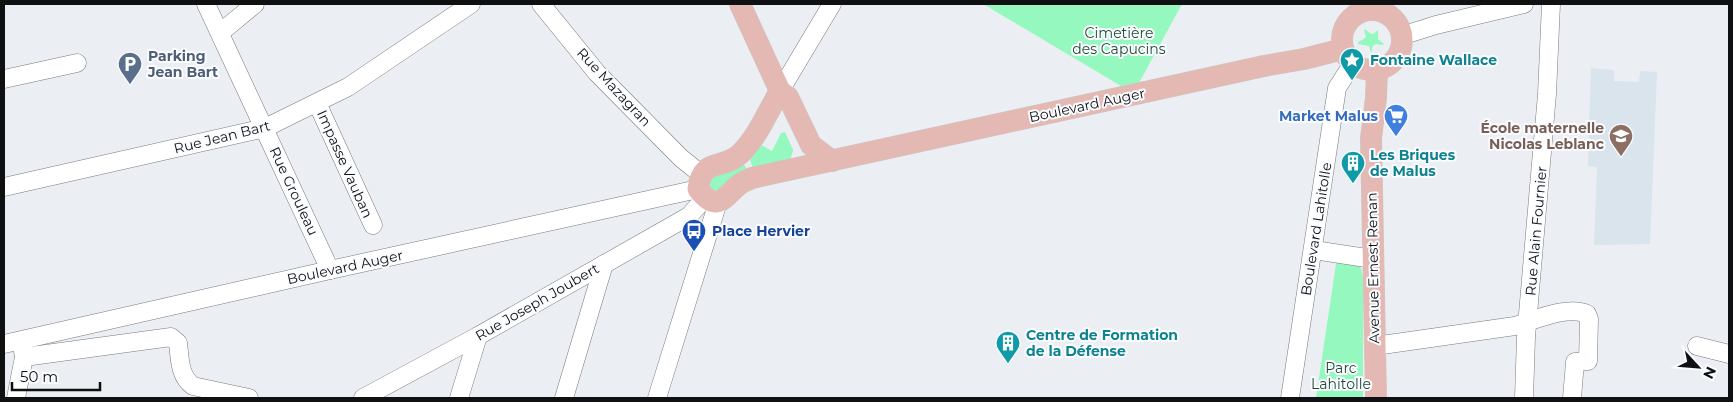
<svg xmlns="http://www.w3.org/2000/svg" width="1733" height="402" font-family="Montserrat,sans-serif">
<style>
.built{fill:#d9e4ed}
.green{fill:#95f9bf}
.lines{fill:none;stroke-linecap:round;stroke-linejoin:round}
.minor-casing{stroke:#777b7e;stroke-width:19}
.major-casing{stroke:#cacacb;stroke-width:22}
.minor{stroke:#fff;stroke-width:18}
.major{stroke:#e5b9b3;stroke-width:21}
.labels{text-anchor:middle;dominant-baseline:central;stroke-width:4;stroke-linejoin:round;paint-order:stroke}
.park-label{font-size:14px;fill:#214b34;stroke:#fafcff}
.service-label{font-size:14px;font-weight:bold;fill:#4e5e75;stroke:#fafcff;text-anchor:start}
.culture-label{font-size:14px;font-weight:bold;fill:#0d838f;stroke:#fafcff;text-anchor:start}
.street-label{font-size:14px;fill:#0e1011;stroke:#fafcff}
.shop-label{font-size:14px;font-weight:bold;fill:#366cbe;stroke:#fafcff;text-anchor:end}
.education-label{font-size:14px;font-weight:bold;fill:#785e54;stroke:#fafcff;text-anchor:end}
.transit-label{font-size:14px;font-weight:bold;fill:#164399;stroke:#fafcff;text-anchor:start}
</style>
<rect width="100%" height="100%" fill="#ebeff3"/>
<path class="built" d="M1591 68 1614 70V81L1639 82 1640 71 1657 72 1650 244 1594 245 1597 167 1588 166Z"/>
<g class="green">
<path d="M983 4H1182L1139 83 1121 86Z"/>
<path d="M1365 29 1370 33 1373 34 1378 30V39L1384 44 1382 45 1376 44 1373 46 1371 53 1369 46 1358 44V42L1364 39 1366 36 1364 31Z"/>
<path d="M785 132 793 150 790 162 754 171 750 160 759 144 772 151 781 133Z"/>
<path d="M743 162 749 174 726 193 704 190 707 174Z"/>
<path d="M1337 257 1350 260 1361 268 1363 278V398H1316Z"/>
</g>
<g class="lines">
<defs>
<g id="minor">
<path d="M206 4 330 270"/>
<path d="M541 4 597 73 681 158 701 174"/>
<path d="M220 33 255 4"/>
<path d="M1401 36 1436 25 1524 4"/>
<path d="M4 79 77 63"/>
<path d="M780 91 832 4"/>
<path d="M317 103 373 225"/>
<path d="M4 187 265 128 348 87 471 4"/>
<path d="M1314 250 1373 259"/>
<path d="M4 344 330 270 698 189"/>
<path d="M1375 346 1515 326C1535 320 1568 305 1587 314L1589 319 1588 361 1575 362 1572 398"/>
<path d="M1697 346 1729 354"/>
<path d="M24 357 171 337 178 343C180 358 179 376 193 386L249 398"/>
<path d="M16 398 24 357 22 346"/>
<path d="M363 398 478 336 689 216 705 198"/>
<path d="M459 398 478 336"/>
<path d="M564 398 604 264"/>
<path d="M657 398 718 202"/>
<path d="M1290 398 1337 88 1353 63"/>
<path d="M1524 398 1526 337 1547 94 1551 4"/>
</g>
<g id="major">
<path d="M740 4 780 91 788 97 811 145 832 161"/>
<circle cx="1372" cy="40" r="30"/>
<path d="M780 91C768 111 758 136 741 153 723 171 702 156 698 189 718 215 724 196 740 184 744 181 748 180 752 178L1264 66 1304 59 1343 49"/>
<path d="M1376 398 1371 138 1376 98 1377 70"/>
</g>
</defs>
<use href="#minor" class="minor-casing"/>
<use href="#major" class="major-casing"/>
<use href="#minor" class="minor"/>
<use href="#major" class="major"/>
</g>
<defs>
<symbol id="sight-pin" viewBox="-11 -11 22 30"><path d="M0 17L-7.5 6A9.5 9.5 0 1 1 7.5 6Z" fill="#0f9aa8" stroke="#fafcff"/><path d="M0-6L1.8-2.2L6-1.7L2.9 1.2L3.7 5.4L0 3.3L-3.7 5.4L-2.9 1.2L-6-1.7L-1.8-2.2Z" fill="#fff"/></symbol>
<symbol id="parking-pin" viewBox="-11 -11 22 30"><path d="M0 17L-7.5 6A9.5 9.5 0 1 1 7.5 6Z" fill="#5c6f8a" stroke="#fafcff"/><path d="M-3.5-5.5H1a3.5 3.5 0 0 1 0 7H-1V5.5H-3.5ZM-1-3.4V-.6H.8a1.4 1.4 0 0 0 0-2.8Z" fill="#fff"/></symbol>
<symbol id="supermarket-pin" viewBox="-11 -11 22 30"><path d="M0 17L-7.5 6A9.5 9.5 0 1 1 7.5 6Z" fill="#3f7fe0" stroke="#fafcff"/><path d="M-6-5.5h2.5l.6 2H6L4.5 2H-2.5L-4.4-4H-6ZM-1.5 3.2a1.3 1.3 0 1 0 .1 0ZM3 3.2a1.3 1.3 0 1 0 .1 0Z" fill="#fff"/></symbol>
<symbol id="school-pin" viewBox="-11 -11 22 30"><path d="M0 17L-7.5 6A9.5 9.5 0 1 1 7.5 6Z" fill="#8d6e63" stroke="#fafcff"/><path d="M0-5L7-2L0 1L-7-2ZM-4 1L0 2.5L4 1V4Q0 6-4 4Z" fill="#fff"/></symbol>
<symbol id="building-pin" viewBox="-11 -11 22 30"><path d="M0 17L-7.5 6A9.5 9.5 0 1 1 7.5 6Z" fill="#0f9aa8" stroke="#fafcff"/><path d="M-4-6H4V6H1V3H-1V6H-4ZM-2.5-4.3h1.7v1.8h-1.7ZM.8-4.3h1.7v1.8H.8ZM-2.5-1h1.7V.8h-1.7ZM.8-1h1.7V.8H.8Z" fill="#fff"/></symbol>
<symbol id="bus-pin" viewBox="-11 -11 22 30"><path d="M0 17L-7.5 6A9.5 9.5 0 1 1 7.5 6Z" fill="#1a4fb4" stroke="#fafcff"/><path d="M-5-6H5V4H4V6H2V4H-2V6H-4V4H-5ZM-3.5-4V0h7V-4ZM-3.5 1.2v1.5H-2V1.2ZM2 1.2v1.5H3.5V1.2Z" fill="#fff"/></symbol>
</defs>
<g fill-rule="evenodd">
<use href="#sight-pin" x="1338" y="46" width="28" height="38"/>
<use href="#parking-pin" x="116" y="50" width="28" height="38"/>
<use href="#supermarket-pin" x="1382" y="102" width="28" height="38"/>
<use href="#school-pin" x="1607" y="122" width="28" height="38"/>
<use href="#building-pin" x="1339" y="149" width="28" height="38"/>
<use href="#bus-pin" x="680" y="217" width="28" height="38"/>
<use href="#building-pin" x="994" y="329" width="28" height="38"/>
</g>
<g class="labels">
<g class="park-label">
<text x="1119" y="33">Cimetière<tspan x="1119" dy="16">des Capucins</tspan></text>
<text x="1341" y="368">Parc<tspan x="1341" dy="16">Lahitolle</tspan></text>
</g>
<g class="service-label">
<text x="148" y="56">Parking<tspan x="148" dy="16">Jean Bart</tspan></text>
</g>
<g class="culture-label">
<text x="1370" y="60">Fontaine Wallace</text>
<text x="1370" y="155">Les Briques<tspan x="1370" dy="16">de Malus</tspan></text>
<text x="1026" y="335">Centre de Formation<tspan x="1026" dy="16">de la Défense</tspan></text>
</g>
<g class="street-label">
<text transform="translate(614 87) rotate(47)">Rue Mazagran</text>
<text transform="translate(1087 105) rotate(-12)">Boulevard Auger</text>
<text transform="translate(222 137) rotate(-14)">Rue Jean Bart</text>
<text transform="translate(345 164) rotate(66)">Impasse Vauban</text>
<text transform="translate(294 191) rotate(65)">Rue Grouleau</text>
<text transform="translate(1316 229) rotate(-81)">Boulevard Lahitolle</text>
<text transform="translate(1536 231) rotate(-85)">Rue Alain Fournier</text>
<text transform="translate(345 267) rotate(-12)">Boulevard Auger</text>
<text transform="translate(1373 268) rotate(-91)">Avenue Ernest Renan</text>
<text transform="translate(537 302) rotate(-30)">Rue Joseph Joubert</text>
</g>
<g class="shop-label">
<text x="1378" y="116">Market Malus</text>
</g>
<g class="education-label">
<text x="1604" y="128">École maternelle<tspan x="1604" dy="16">Nicolas Leblanc</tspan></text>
</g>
<g class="transit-label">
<text x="712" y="231">Place Hervier</text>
</g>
</g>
<rect width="1733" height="402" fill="none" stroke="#0e1011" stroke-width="10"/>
<g transform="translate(1698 367) rotate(116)" stroke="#fafcff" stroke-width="4" paint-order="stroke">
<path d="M0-4L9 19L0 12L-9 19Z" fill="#0e1011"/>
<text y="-8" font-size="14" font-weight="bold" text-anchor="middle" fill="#0e1011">N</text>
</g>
<path d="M12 382v8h88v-8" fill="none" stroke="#0e1011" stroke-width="2.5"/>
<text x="20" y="382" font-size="15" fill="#0e1011" stroke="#fafcff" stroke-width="4" paint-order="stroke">50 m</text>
</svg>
